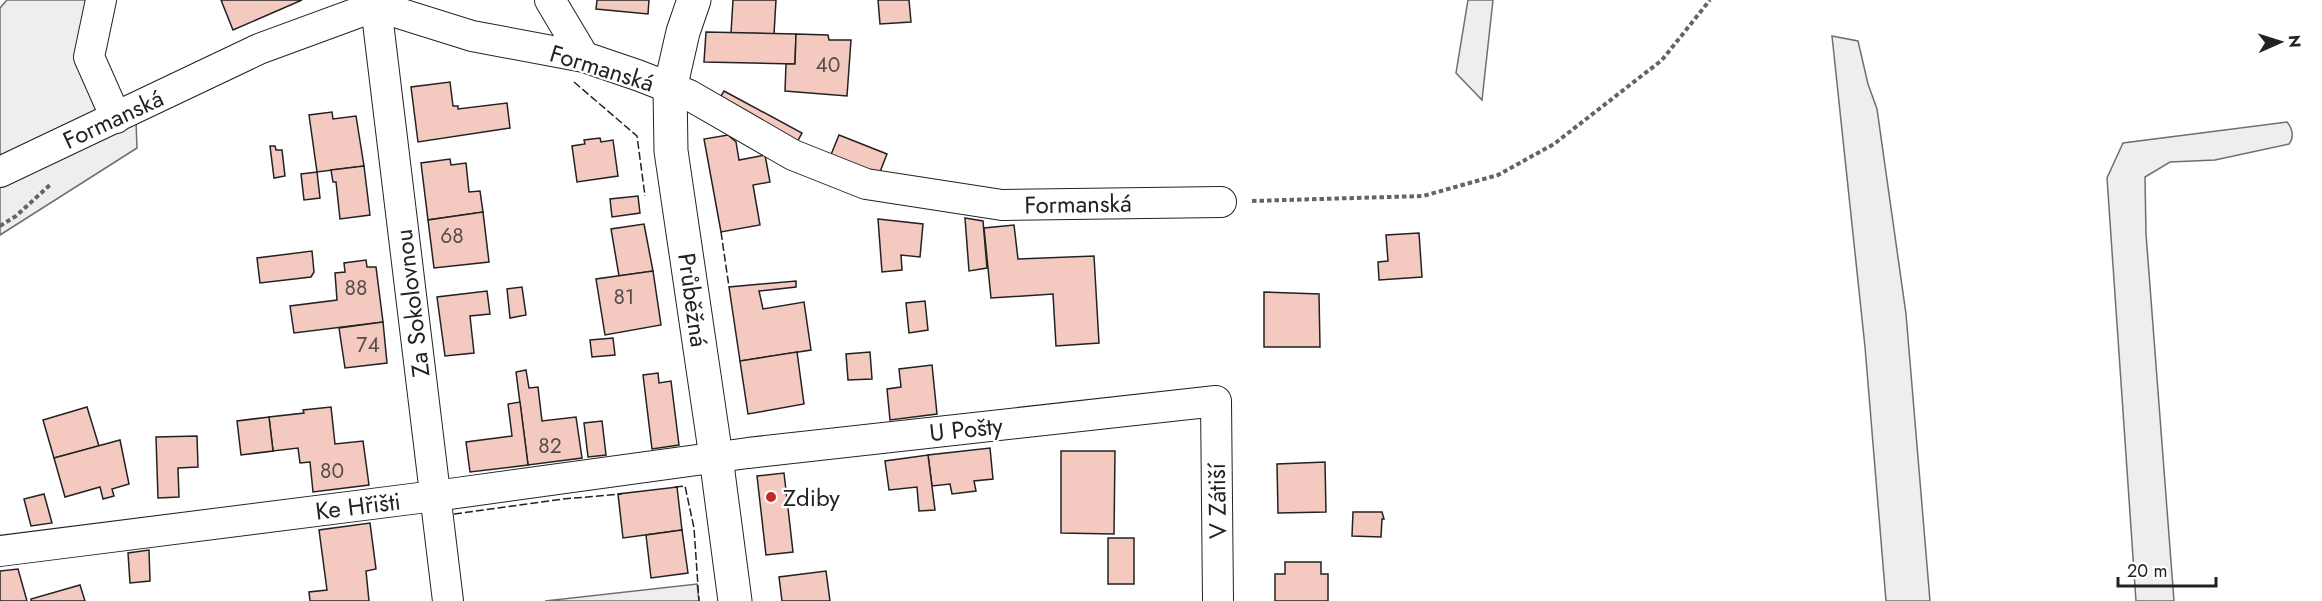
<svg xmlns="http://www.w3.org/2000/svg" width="2322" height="601" font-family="Jost,sans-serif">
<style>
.green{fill:#eee;stroke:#6f6f6f;stroke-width:1.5}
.building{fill:#f3c9c0;stroke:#222;stroke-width:1.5}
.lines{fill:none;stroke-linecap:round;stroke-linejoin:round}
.minor-casing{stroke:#222;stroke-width:32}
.tertiary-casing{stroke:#222;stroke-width:35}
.path{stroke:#646464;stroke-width:4;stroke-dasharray:4.5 3;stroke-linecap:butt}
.minor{stroke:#fff;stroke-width:30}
.tertiary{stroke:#fff;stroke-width:33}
.fence{stroke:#222;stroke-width:1.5;stroke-dasharray:8 3;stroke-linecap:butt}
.poi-dot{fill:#c62828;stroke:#fff;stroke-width:2}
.labels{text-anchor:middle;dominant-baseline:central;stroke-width:4.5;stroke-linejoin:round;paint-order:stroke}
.number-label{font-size:21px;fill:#564c4a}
.street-label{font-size:24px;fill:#222;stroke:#fff}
.poi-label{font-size:24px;fill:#222;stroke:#fff;text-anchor:start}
</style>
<rect width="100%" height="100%" fill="#fff"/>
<g class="green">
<path d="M7 0H89L77 48 94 105 136 120 137 148 0 235V8Z"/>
<path d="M1468 0H1493L1482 100 1456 73Z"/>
<path d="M1832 36 1858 41 1868 84 1877 109 1906 314 1930 601H1886L1865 347Z"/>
<path d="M2287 122C2293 129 2294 138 2289 144L2215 160 2170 162 2145 177 2146 234 2174 601H2136L2107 178 2123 143Z"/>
<path d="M697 584 699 601H545Z"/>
</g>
<g class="building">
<path d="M221 0H302L233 30Z"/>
<path d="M597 0H649L648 14 596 9Z"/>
<path d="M733 0H776L774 34 731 33Z"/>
<path d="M878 0H909L911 22 880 24Z"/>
<path d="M706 32 796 34 795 64 704 62Z"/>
<path d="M796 34 828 35 829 40H851L847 96 785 91 786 64H795Z"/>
<path d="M450 82 453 106H458V109L507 103 510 128 418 142 411 87Z"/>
<path d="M724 91 802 133 796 144 718 101Z"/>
<path d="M332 112 333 119 356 116 364 166 317 172 309 115Z"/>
<path d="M728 135 736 142 739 160 765 155 770 182 753 185 760 225 721 232 704 139Z"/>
<path d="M839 135 887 154 878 177 830 157Z"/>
<path d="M600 138 601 142 613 140 618 176 577 182 572 146 585 144 584 140Z"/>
<path d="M270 146H275L276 150H282L285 176 274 178Z"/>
<path d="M450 159 451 165 466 163 469 192 480 191 483 212 428 220 421 163Z"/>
<path d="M364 166 370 215 340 219 336 182H333L331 170Z"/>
<path d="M317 172 320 198 304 200 301 174Z"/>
<path d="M638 196 640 213 612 217 610 199Z"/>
<path d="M483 212 489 262 434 268 428 220Z"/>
<path d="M965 218 983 221 987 268 969 271Z"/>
<path d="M878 219 923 224 920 257 901 255 902 270 882 272Z"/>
<path d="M644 224 653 271 619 276 611 229Z"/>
<path d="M1014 225 1018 259 1094 256 1099 343 1056 346 1053 294 991 298 984 228Z"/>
<path d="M1419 233 1422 277 1379 280 1378 262 1388 261 1386 235Z"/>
<path d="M312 251 314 272 311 277 260 283 257 258Z"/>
<path d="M366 260 367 267H376L383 322 294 333 290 306 337 300 335 273 345 272 344 263Z"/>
<path d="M653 271 661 325 605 335 596 279Z"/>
<path d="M796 281V287L759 291 763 309 804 302 811 350 740 361 729 287Z"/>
<path d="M522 287 526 315 510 318 507 289Z"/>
<path d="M487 291 490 314 470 316 474 353 445 356 437 297Z"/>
<path d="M1264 292 1319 294 1320 347H1264Z"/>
<path d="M925 301 928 330 909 333 906 303Z"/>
<path d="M383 322 387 363 345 368 339 328Z"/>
<path d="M613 338 615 355 592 357 590 340Z"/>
<path d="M797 352 804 404 748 414 740 361Z"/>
<path d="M870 352 872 379 848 380 846 354Z"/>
<path d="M932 365 937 414 890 420 887 389 901 387 899 369Z"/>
<path d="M526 370 529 388 538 387 542 421 576 417 582 458 528 465 516 372Z"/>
<path d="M658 373 659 383 671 381 679 445 652 449 643 375Z"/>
<path d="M520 402 528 465 470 472 466 442 512 436 508 404Z"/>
<path d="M87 407 99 446 54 458 43 420Z"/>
<path d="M331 407 335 444 363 441 369 485 313 492 310 462 300 463 298 448 273 451 269 417 304 413 303 410Z"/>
<path d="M269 417 273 451 241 455 237 421Z"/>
<path d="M602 421 606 455 588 457 584 423Z"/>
<path d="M197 436 198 467 178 468 179 497 158 498 156 437Z"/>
<path d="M120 440 129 484 112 489 114 496 103 499 100 487 65 497 54 458Z"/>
<path d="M990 448 993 479 974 481 976 491 952 494 950 484 932 486 928 455Z"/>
<path d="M1061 451H1115L1114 534 1061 533Z"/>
<path d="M928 455 935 510 919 511 917 487 889 490 885 461Z"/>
<path d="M1325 462 1326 512 1278 513 1277 464Z"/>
<path d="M784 473 793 552 766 555 757 476Z"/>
<path d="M677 487 682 530 623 538 618 494Z"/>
<path d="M44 494 52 523 31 526 24 499Z"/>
<path d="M1353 512H1382L1384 519H1382L1381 537 1352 536Z"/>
<path d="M370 523 376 569 366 571 369 601H310L309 592 327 590 319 530Z"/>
<path d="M682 530 688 573 651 578 646 535Z"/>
<rect x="1108" y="538" width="26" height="46"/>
<path d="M149 550 150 581 130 583 128 553Z"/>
<path d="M1285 562H1321V574H1328V601H1275V574H1285Z"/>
<path d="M18 569 27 601H0V571Z"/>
<path d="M826 571 830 601H782L779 577Z"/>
<path d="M80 585 85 601H31V599Z"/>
</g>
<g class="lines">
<defs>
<g id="minor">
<path d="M101 0 89 57 116 118"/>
<path d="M381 0 376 6 448 601"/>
<path d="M550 0 584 57"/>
<path d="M0 172 259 49 376 6 472 36 584 57 637 75 689 95 793 155 866 184 1002 205 1221 202"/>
<path d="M0 551 435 496 748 453 1216 401 1218 601"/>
</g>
<path id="tertiary" d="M694 0 683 32 670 89 671 151 716 457 735 601"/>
</defs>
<use href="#minor" class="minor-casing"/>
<use href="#tertiary" class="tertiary-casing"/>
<g class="path">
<path d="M1252 201 1423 196 1498 175 1554 144 1662 60 1710 0"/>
<path d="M0 226 16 216 51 184"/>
</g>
<use href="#minor" class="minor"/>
<use href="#tertiary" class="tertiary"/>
<g class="fence">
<path d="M574 82 637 136 645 196"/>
<path d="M721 232 729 287"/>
<path d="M675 487 685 486 694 528 699 601"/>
<path d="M454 514 563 499 622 494"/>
</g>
</g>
<circle class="poi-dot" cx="771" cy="497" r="6"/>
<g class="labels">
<g class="number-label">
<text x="828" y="65">40</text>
<text x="452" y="236">68</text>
<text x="356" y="288">88</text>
<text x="624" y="297">81</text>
<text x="368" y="345">74</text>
<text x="550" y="446">82</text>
<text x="332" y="471">80</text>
</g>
<g class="street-label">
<text transform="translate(602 68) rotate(17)">Formanská</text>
<text transform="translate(113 119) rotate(-25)">Formanská</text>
<text transform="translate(1078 204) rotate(-1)">Formanská</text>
<text transform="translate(693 300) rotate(82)">Průběžná</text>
<text transform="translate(412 303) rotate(-97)">Za Sokolovnou</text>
<text transform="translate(966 429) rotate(-6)">U Pošty</text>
<text transform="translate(1217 501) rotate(-91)">V Zátiší</text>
<text transform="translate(358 506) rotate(-7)">Ke Hřišti</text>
</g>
<g class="poi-label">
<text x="783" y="497">Zdiby</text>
</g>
</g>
<g transform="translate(2280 42) rotate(87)" stroke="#ffffff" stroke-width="4.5" paint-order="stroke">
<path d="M0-4.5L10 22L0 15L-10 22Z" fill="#222222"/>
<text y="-9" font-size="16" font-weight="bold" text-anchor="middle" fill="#222222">N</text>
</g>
<path d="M2118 577v9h98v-9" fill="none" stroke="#222222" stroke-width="3"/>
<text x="2127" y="577" font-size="18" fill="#222222" stroke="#ffffff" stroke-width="4.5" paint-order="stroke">20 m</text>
</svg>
